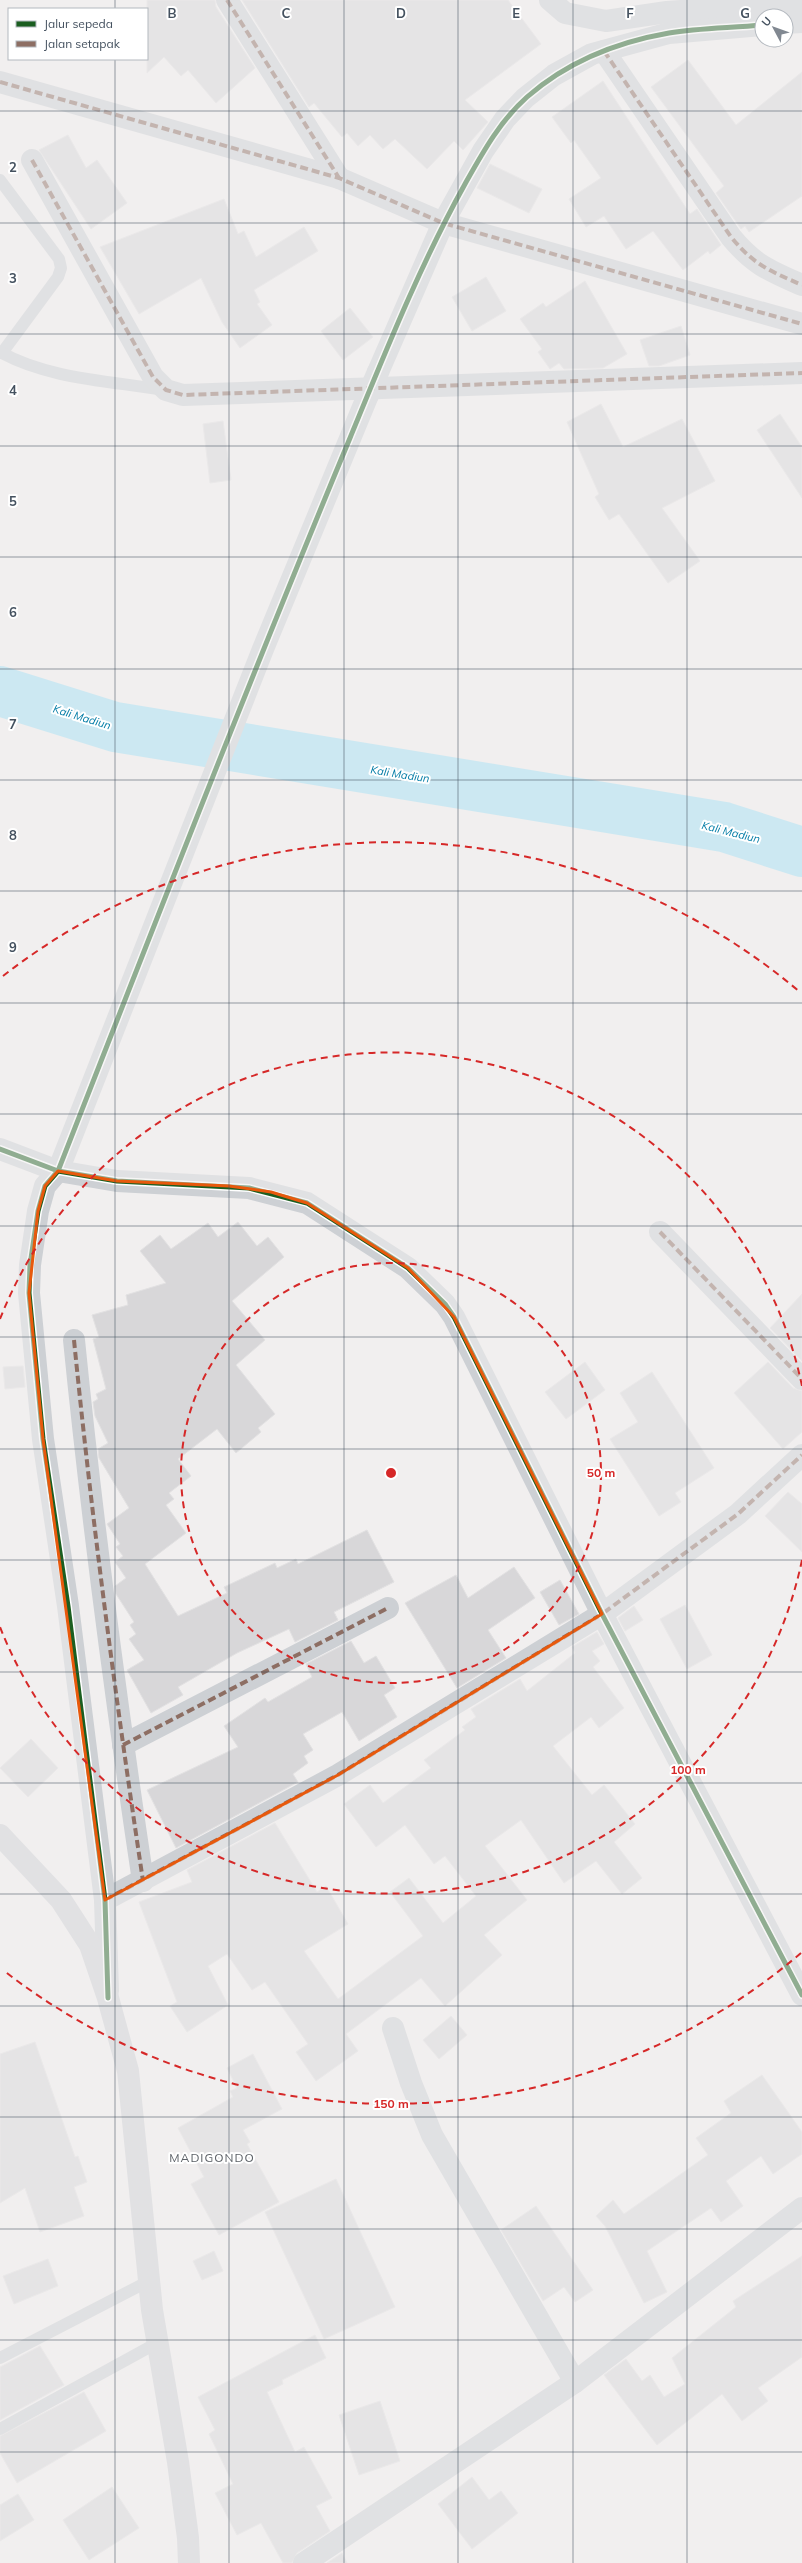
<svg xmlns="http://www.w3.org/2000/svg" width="802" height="2563" font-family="Mulish,sans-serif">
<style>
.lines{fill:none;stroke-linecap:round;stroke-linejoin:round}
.river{stroke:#a1e0f5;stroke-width:50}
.building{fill:#d8d7d9;stroke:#e2e1e2}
.service{stroke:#cdd0d4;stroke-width:12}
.minor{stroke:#cdd0d4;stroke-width:22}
.secondary{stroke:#ced0d5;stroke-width:22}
.minor-bridge{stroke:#cdd0d4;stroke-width:22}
.quiet{stroke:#8d6e63;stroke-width:4;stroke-dasharray:8 4;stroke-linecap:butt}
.cycleway-casing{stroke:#fff;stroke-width:8}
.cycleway{stroke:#1b5e20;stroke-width:5}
.marked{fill:none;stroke:#e8590c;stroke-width:3;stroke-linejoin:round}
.grid{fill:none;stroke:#44515f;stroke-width:1;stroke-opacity:0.55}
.ring{fill:none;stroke:#d62828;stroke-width:2;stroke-dasharray:7 5}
.labels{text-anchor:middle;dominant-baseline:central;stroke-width:4;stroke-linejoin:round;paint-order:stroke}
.water-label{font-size:11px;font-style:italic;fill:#027ca6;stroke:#fff}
.quarter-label{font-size:12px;letter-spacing:1px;fill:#5a5f65;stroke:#fff}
.grid-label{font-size:13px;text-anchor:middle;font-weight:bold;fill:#44515f;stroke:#fff;stroke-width:4;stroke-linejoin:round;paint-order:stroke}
.centre{fill:#d62828;stroke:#fff;stroke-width:2}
.ring-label{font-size:12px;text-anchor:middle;font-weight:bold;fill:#d62828;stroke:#fff;stroke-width:4;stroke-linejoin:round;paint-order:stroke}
</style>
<rect width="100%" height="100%" fill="#f1efef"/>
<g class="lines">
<path class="river" d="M0 691 115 727 724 827 802 852"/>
</g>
<g class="building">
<path d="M147 0H215L216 7 255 68 216 103 188 70 181 76 164 57 147 73Z"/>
<path d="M242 0H508L541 44 465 100 488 122 463 150 454 141 427 169 395 139 383 149 370 135 358 146 347 133 342 137 314 103 309 107Z"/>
<path d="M688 60 736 125 802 72V196L749 232 745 226 741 229 716 193 724 186 651 87Z"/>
<path d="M603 81 690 214 697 209 721 245 710 254 708 251 683 270 653 231 626 249 604 216 586 227 569 199 601 178 574 140 571 143 552 117Z"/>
<path d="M68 135 86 168 97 160 127 203 91 229 39 150Z"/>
<path d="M490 164 542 189 529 213 477 188Z"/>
<path d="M224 199 238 234 244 231 256 257 304 227 318 251 254 290 260 302 257 304 272 325 240 348 222 322 201 278 139 314 100 247Z"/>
<path d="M486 277 506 311 472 331 452 297Z"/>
<path d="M585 281 627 354 603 368 564 369 559 363 550 369 538 352 542 349 520 319 543 303 546 307Z"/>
<path d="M350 308 373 337 343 360 321 331Z"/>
<path d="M681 326 690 355 659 366H649L640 340Z"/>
<path d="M601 404 623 447 682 419 715 481 662 508 700 561 668 583 619 514 609 520 595 497 599 494 567 422Z"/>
<path d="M780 414 802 447V498L757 430Z"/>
<path d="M223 421 231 480 210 483 203 424Z"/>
<path d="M238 1222 257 1246 268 1237 284 1257 232 1301 265 1340 236 1365 275 1414 258 1428 261 1432 236 1453 217 1429 178 1459 191 1476 169 1493 174 1499 166 1505 186 1533 145 1564 178 1616 227 1593 224 1587 275 1563 277 1568 296 1559 298 1564 367 1530 394 1582 334 1612 338 1620 295 1642 289 1629 237 1653 178 1687 183 1695 151 1713 127 1670 144 1660 129 1639 136 1634 130 1625 134 1622 116 1594 115 1586 126 1578 115 1562 123 1556 116 1547 120 1544 107 1524 129 1508 99 1458 98 1449 108 1443 95 1416 93 1402 98 1399 96 1394 106 1389 93 1339 99 1337 92 1315 128 1305 126 1295 166 1283 140 1251 160 1235 171 1249 208 1223 218 1237Z"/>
<path d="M802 1294V1361L770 1328Z"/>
<path d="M585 1362 605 1390 566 1419 545 1392Z"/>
<path d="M768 1362 793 1388 802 1391V1432L783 1449 734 1393Z"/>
<path d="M23 1366 25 1387 5 1389 3 1367Z"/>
<path d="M652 1372 714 1468 675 1493 681 1502 659 1516 610 1439 638 1422 620 1393Z"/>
<path d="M788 1492 802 1504V1552L765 1516Z"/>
<path d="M514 1567 535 1598 488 1630 506 1658 457 1688 405 1603 456 1575 468 1598Z"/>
<path d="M560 1580 579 1614 559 1625 540 1592Z"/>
<path d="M685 1605 712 1655 687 1669 660 1619Z"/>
<path d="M634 1606 643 1620 625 1631 618 1618Z"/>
<path d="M597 1632 604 1644 592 1651 600 1661 593 1667 624 1708 599 1728 591 1717 553 1746 592 1795 604 1785 635 1824 614 1842 642 1878 622 1894 596 1861 564 1883 521 1820 485 1846 527 1900 484 1935 502 1955 445 2006 421 1978 346 2034 358 2051 316 2081 296 2052 308 2044 265 1982 252 1990 227 1954 208 1966 228 2005 187 2032 170 2006 177 2002 139 1902 192 1882 187 1870 275 1823 317 1892 326 1886 348 1924 304 1951 338 1999 423 1936 390 1892 409 1878 443 1923 476 1896 445 1856 434 1864 405 1825 376 1847 344 1804 370 1785 383 1803 431 1768 424 1760 465 1730 462 1727 476 1717 471 1709 520 1679 527 1691 575 1653 572 1647Z"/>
<path d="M351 1641 364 1663 376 1656 395 1688 384 1695 397 1717 359 1741 342 1712 303 1734 313 1750 304 1756 308 1763 293 1774 298 1782 176 1848 147 1790 238 1747 224 1726 265 1698 268 1702 312 1677 306 1664Z"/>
<path d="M31 1739 58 1768 28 1797 0 1768Z"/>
<path d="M451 2016 467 2035 439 2059 423 2040Z"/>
<path d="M35 2042 75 2157 78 2156 87 2182 74 2187 84 2216 40 2232 25 2188 0 2203V2054Z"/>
<path d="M253 2054 282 2109 243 2130 250 2142 247 2144 279 2202 219 2235 191 2184 204 2177 178 2128 233 2097 230 2091 237 2088 227 2068Z"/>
<path d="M762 2075 802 2132V2154L773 2174 761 2156 726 2181 743 2206 721 2222 711 2208 647 2251 667 2292 644 2303 605 2226 596 2216 613 2200 624 2214 708 2155 696 2138 731 2113 724 2101Z"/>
<path d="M336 2179 395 2307 324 2339 265 2212Z"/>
<path d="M536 2206 593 2290 575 2302 564 2287 543 2301 501 2230Z"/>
<path d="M214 2251 223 2271 202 2280 193 2261Z"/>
<path d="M802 2256V2357L758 2388 768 2401 742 2421 722 2394 657 2445 604 2375 626 2359 642 2381 650 2375 664 2397 685 2384 672 2358 736 2307 733 2301Z"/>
<path d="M48 2259 58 2286 14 2304 3 2276Z"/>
<path d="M315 2335 326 2358 282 2380 283 2384 267 2392 295 2452 304 2447 332 2498 316 2506 330 2531 297 2553 292 2563H283L261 2523 237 2535 215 2493 233 2484 209 2434 215 2430 198 2397Z"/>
<path d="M40 2346 64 2385 0 2420V2367Z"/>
<path d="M84 2392 106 2431 17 2483 0 2453V2436Z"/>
<path d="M380 2401 400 2461 359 2475 339 2415Z"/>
<path d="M472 2477 489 2500 501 2491 518 2513 472 2549 438 2504Z"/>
<path d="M112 2487 139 2528 89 2560 63 2520Z"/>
<path d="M18 2494 34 2520 0 2541V2505Z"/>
<path d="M342 2553 347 2563H327Z"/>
</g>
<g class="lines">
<g class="service">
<path d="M0 180 59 259 61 268 58 277 2 353"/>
<path d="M0 352C48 379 111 381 164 390"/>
<path d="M0 2358 149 2281"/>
<path d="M0 2429 157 2343"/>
</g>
<g class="minor">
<path d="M227 0 339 178"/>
<path d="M550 0 565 13 606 21 667 12 802 2"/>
<path d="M786 23 802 22"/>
<path d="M604 51 731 237C754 265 770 271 802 285"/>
<path d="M0 82 339 178 443 223 802 324"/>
<path d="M32 160 153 377 166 390 183 395 802 373"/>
<path d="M378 372 443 223 483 151 505 119 525 98 554 75 592 54 669 33 762 25"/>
<path d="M0 1149 58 1171 117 1181 249 1188 307 1203 408 1268 445 1304 454 1317 602 1614 802 1995"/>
<path d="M660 1232 802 1379"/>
<path d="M74 1340C92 1521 116 1701 143 1881"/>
<path d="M123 1745 388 1608"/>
<path d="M105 1900 338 1775 602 1614 738 1514 802 1455"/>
<path d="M108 1991 105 1900 68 1606 43 1439 29 1293 30 1265 38 1211 45 1186 58 1171 263 649 368 395"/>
<path d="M393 2028 411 2083 432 2135 575 2382"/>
<path d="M304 2563 575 2382 802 2208"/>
</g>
<path class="secondary" d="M0 1835 61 1900 90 1945 108 1998 128 2071 152 2310 178 2462 188 2538 189 2563"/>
<path class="minor-bridge" d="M368 395 378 372"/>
<g class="quiet">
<path d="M227 0 339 178"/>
<path d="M604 51 731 237C754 265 770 271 802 285"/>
<path d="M0 82 339 178 443 223 802 324"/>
<path d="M32 160 153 377 166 390 183 395 802 373"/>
<path d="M660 1232 802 1379"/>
<path d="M74 1340C92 1521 116 1701 143 1881"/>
<path d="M123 1745 388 1608"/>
<path d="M105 1900 338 1775 602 1614 738 1514 802 1455"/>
</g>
<defs>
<g id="cycleway">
<path d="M0 1149 58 1171 117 1181 249 1188 307 1203 408 1268 445 1304 454 1317 602 1614 802 1995"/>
<path d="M108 1998 105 1900 68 1606 43 1439 29 1293 30 1265 38 1211 45 1186 58 1171C154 926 249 681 350 438 385 353 420 265 465 184 483 152 500 121 527 97 567 62 617 42 669 33 699 28 731 28 762 25"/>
</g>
</defs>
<use href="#cycleway" class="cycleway-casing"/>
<use href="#cycleway" class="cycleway"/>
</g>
<path d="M0 0H802V2563H0ZM58 1171 117 1181 229 1186 271 1192 307 1203 408 1268 454 1317 602 1614 338 1775 105 1900 43 1439 29 1293 38 1211 45 1186Z" fill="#f1efef" fill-opacity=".55" fill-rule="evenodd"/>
<path class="marked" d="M58 1171 117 1181 229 1186 271 1192 307 1203 408 1268 454 1317 602 1614 338 1775 105 1900 43 1439 29 1293 38 1211 45 1186Z"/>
<path class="grid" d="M115 0V9M229 0V2563M344 0V2563M458 0V2563M573 0V2563M687 0V2563M115 59V2563M0 111H802M0 223H802M0 334H802M0 446H802M0 557H802M0 669H802M0 780H802M0 891H802M0 1003H802M0 1114H802M0 1226H802M0 1337H802M0 1449H802M0 1560H802M0 1672H802M0 1783H802M0 1894H802M0 2006H802M0 2117H802M0 2229H802M0 2340H802M0 2452H802"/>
<g class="ring">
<circle cx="391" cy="1473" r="210"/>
<path d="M802 1560A420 420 0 0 1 0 1627M0 1319A420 420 0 0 1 802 1386"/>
<path d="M801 1953A631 631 0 0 1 3 1970M3 976A631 631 0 0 1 801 993"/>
</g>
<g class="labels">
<g class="water-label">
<text transform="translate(82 717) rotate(17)">Kali Madiun</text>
<text transform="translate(400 774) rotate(9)">Kali Madiun</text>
<text transform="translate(731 832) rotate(14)">Kali Madiun</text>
</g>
<g class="quarter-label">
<text x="212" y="2157">MADIGONDO</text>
</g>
</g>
<g class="grid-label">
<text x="172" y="18">B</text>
<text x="286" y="18">C</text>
<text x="401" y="18">D</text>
<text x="516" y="18">E</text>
<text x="630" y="18">F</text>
<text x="745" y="18">G</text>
<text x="13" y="172">2</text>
<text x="13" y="283">3</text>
<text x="13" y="395">4</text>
<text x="13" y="506">5</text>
<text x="13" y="617">6</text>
<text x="13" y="729">7</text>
<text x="13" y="840">8</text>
<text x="13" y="952">9</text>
</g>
<circle cx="391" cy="1473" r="6" class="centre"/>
<g class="ring-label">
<text x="601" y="1477">50 m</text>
<text x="688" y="1774">100 m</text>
<text x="391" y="2108">150 m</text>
</g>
<rect x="8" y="8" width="140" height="52" fill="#ffffff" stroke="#b4b9bf"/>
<rect x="16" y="21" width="20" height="6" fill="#1b5e20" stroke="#b4b9bf"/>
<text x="44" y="28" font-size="12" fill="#44515f">Jalur sepeda</text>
<rect x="16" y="41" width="20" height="6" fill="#8d6e63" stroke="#b4b9bf"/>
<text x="44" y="48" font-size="12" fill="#44515f">Jalan setapak</text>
<g transform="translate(774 28) rotate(311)"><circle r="19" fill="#ffffff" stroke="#b4b9bf"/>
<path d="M0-3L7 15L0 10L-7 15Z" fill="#818891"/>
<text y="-6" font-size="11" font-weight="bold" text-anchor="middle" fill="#44515f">U</text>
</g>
</svg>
